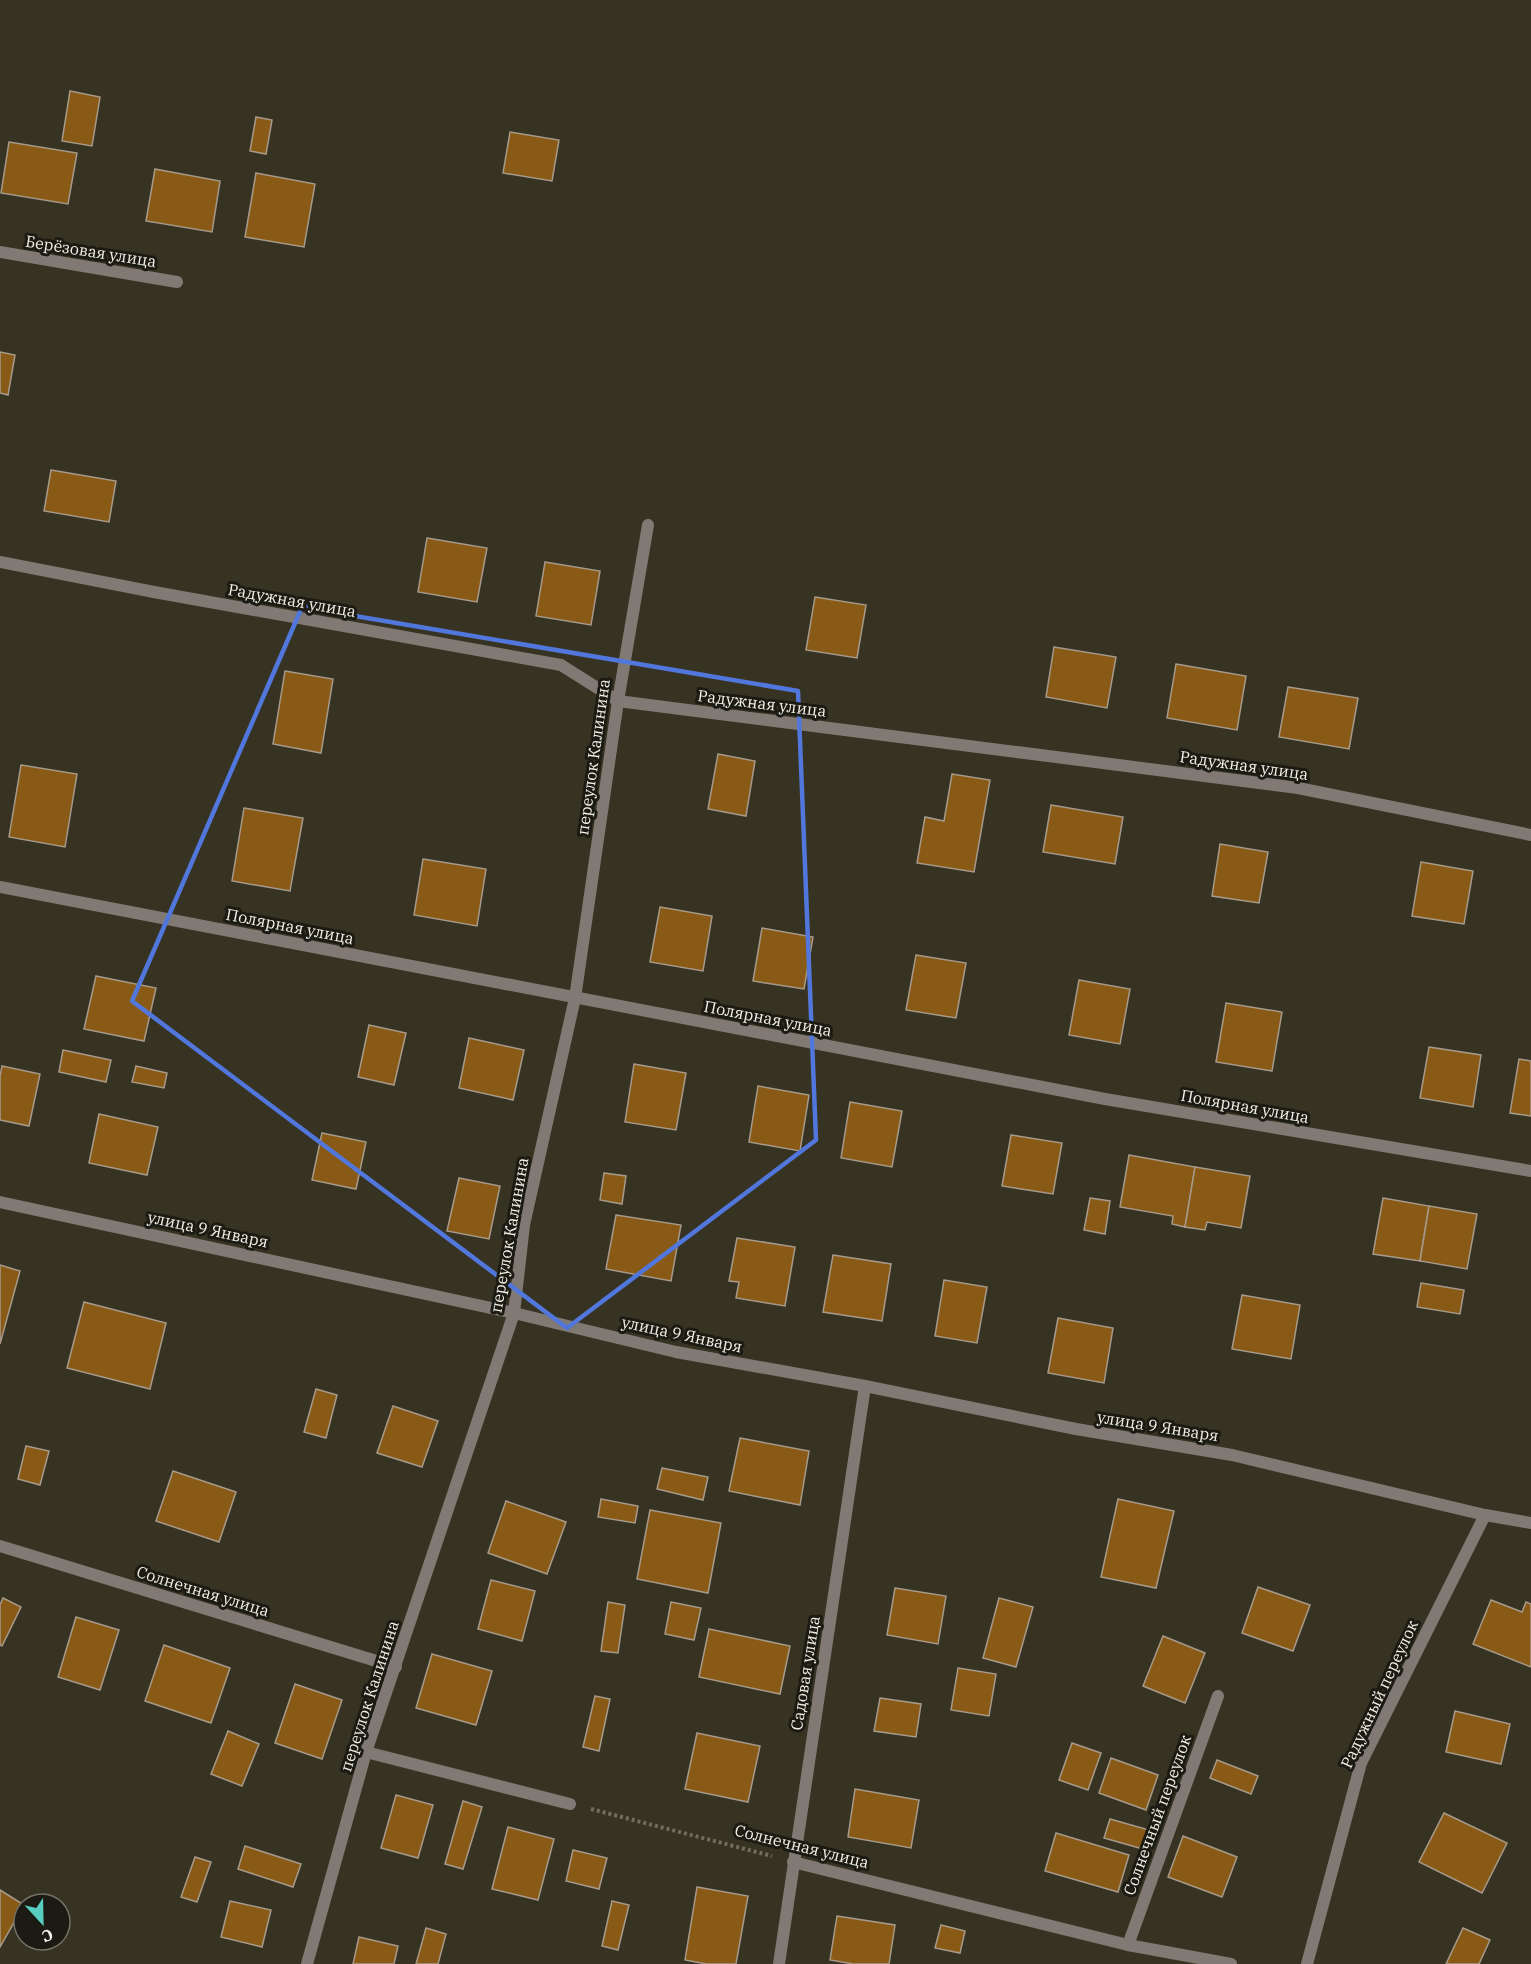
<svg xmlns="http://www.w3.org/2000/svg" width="1531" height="1964" font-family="'IBM Plex Serif',serif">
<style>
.building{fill:#895a16;stroke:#a79a8a;stroke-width:1.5}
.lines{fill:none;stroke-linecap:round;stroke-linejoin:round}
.path{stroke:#716d5f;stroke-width:4;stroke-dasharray:3 3;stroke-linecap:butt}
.street{stroke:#817a74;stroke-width:12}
.marked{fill:none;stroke:#5277dc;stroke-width:4.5;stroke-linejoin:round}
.labels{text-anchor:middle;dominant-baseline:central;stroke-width:6;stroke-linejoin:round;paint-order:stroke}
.street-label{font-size:16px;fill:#f3f1e7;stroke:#1c1b13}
</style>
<rect width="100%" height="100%" fill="#373323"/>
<g class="building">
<path d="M70 91 100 97 92 146 62 141Z"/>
<path d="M256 117 272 120 266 154 250 151Z"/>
<path d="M510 132 559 140 552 181 503 173Z"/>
<path d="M9 142 77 153 68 204 1 193Z"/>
<path d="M155 169 220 181 212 232 146 221Z"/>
<path d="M256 173 315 184 304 247 245 237Z"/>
<path d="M0 352 15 355 8 395 0 393Z"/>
<path d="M51 470 116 481 109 522 44 511Z"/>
<path d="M427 538 487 548 477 602 418 592Z"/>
<path d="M545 562 600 571 591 625 536 616Z"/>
<path d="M815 597 866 605 857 658 806 650Z"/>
<path d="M1054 647 1116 657 1107 708 1046 697Z"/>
<path d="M1176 664 1246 676 1237 730 1167 718Z"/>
<path d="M285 671 333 679 321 753 273 744Z"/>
<path d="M1288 687 1358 698 1349 749 1279 737Z"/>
<path d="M718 754 755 761 746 816 708 809Z"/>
<path d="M21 765 77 774 65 847 9 837Z"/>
<path d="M952 774 990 780 974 872 917 863 925 817 944 821Z"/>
<path d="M1051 805 1123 817 1115 864 1043 852Z"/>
<path d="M244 808 303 818 290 891 232 881Z"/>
<path d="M1220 844 1268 852 1259 903 1212 896Z"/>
<path d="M423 859 486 869 477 926 414 915Z"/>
<path d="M1421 862 1473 871 1464 924 1412 916Z"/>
<path d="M660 907 712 916 703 971 650 962Z"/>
<path d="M762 928 813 937 804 989 753 981Z"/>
<path d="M916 955 966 963 956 1018 906 1010Z"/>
<path d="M96 976 156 988 144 1041 84 1029Z"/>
<path d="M1079 980 1130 989 1120 1044 1069 1035Z"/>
<path d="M1226 1003 1282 1012 1272 1071 1216 1062Z"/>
<path d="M369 1025 406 1033 394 1085 358 1077Z"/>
<path d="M469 1038 524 1050 513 1100 459 1088Z"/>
<path d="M1429 1047 1481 1055 1473 1107 1420 1098Z"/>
<path d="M63 1050 111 1060 106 1082 59 1072Z"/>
<path d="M1519 1059 1531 1061V1116L1510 1113Z"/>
<path d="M634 1064 686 1073 676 1130 625 1122Z"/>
<path d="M2 1066 40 1074 29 1126 0 1120V1076Z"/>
<path d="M136 1066 167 1073 164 1088 132 1082Z"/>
<path d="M758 1086 809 1095 800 1151 749 1142Z"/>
<path d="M850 1102 902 1111 892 1167 841 1158Z"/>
<path d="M99 1114 158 1127 147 1175 89 1163Z"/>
<path d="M322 1133 366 1142 356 1189 312 1180Z"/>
<path d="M1011 1135 1062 1143 1053 1194 1002 1186Z"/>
<path d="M1129 1155 1195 1167 1185 1227 1172 1224 1173 1216 1120 1207Z"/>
<path d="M1195 1167 1250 1176 1241 1228 1207 1222 1205 1230 1185 1227Z"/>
<path d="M604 1173 626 1176 622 1204 600 1200Z"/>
<path d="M459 1178 500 1186 489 1239 447 1231Z"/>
<path d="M1090 1198 1110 1201 1105 1234 1084 1230Z"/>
<path d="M1383 1198 1429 1206 1420 1261 1373 1254Z"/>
<path d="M1429 1206 1477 1214 1467 1269 1420 1261Z"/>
<path d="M616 1215 681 1225 671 1281 606 1269Z"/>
<path d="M737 1238 795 1247 785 1306 736 1298 739 1282 729 1281Z"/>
<path d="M833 1255 891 1264 882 1321 823 1312Z"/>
<path d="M0 1265 20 1271 0 1344Z"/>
<path d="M944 1280 987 1287 977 1343 935 1336Z"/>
<path d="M1421 1283 1464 1290 1460 1314 1417 1307Z"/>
<path d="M1242 1295 1300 1305 1291 1359 1232 1349Z"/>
<path d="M84 1302 166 1323 150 1389 67 1368Z"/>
<path d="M1058 1318 1113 1328 1104 1383 1048 1373Z"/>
<path d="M316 1389 337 1395 326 1438 304 1432Z"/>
<path d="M393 1406 438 1421 422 1467 377 1453Z"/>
<path d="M740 1438 809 1451 800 1505 729 1491Z"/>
<path d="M26 1446 49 1451 40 1485 18 1479Z"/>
<path d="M662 1468 708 1477 703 1500 657 1489Z"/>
<path d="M173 1471 236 1492 219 1542 156 1521Z"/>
<path d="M601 1499 638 1506 635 1523 598 1517Z"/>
<path d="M1118 1499 1174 1511 1156 1588 1101 1577Z"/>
<path d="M506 1501 566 1522 547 1574 488 1553Z"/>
<path d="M650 1510 721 1523 708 1593 637 1579Z"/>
<path d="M491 1580 535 1591 522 1641 478 1629Z"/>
<path d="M1258 1587 1310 1605 1293 1651 1242 1633Z"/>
<path d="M895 1588 946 1596 938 1644 887 1635Z"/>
<path d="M3 1598 21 1607 2 1646 0 1645V1605Z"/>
<path d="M999 1598 1033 1607 1016 1667 983 1658Z"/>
<path d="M1491 1600 1522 1612 1526 1602 1531 1604V1667L1473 1644Z"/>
<path d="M608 1602 625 1605 618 1653 601 1651Z"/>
<path d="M671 1602 701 1608 694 1640 665 1634Z"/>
<path d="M76 1617 119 1630 100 1690 58 1677Z"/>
<path d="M709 1629 790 1646 780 1694 699 1677Z"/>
<path d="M1163 1636 1205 1653 1185 1703 1143 1686Z"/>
<path d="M164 1645 230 1668 211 1723 145 1701Z"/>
<path d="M432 1654 492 1671 476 1725 416 1708Z"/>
<path d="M958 1668 996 1674 989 1716 951 1710Z"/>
<path d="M295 1684 342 1700 322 1759 275 1743Z"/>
<path d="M595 1696 610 1699 599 1751 583 1747Z"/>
<path d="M880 1698 921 1704 916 1737 874 1731Z"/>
<path d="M1455 1711 1510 1724 1501 1764 1446 1752Z"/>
<path d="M228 1731 259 1744 242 1786 211 1774Z"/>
<path d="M697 1733 760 1746 748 1802 685 1789Z"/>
<path d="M1072 1743 1101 1753 1088 1790 1059 1780Z"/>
<path d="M1111 1758 1158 1775 1146 1810 1099 1793Z"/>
<path d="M1217 1760 1258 1776 1251 1794 1210 1778Z"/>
<path d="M855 1789 919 1800 911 1848 848 1837Z"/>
<path d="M396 1795 433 1805 418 1858 381 1848Z"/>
<path d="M463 1801 482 1807 463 1869 445 1864Z"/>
<path d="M1444 1813 1507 1843 1482 1893 1419 1862Z"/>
<path d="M1110 1819 1149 1830 1143 1849 1104 1838Z"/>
<path d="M508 1827 554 1839 538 1900 492 1889Z"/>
<path d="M1056 1833 1129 1855 1118 1892 1045 1871Z"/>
<path d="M1183 1836 1237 1857 1222 1897 1168 1877Z"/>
<path d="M245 1846 301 1864 293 1887 238 1869Z"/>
<path d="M573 1850 607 1858 599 1889 566 1881Z"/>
<path d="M195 1857 211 1862 197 1902 181 1897Z"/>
<path d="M697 1887 748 1896 736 1964H706L685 1960Z"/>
<path d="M0 1890 24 1905 0 1947Z"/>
<path d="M230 1901 271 1910 262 1947 221 1937Z"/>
<path d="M612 1901 629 1905 618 1950 602 1946Z"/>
<path d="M837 1916 895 1925 889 1964H853L830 1960Z"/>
<path d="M941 1925 965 1931 960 1953 935 1948Z"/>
<path d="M426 1928 446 1934 438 1964H416Z"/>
<path d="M1463 1928 1490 1940 1479 1964H1446Z"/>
<path d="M359 1937 398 1946 394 1964H353Z"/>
</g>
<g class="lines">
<path class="path" d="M591 1809 772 1856"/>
<g class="street">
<path d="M0 252 177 282"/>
<path d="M0 562 154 592 561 665 618 701 1298 788 1531 835"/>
<path d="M0 887 1105 1099 1531 1171"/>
<path d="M0 1202 514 1313 676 1352 865 1386 1076 1429 1232 1455 1485 1515 1531 1523"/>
<path d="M0 1546 396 1667"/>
<path d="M366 1752 570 1804"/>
<path d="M793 1862 1128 1945 1231 1964"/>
<path d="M1128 1945 1218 1696"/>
<path d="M307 1964 366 1752 514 1313 524 1225 575 998 618 701 648 525"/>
<path d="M779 1964 865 1386"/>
<path d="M1307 1964 1361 1763 1485 1515"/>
</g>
</g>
<path class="marked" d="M302 607 798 691 816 1140 567 1328 132 1001Z"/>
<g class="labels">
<g class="street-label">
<text transform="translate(91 251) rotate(9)">Берёзовая улица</text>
<text transform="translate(292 600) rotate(10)">Радужная улица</text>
<text transform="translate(762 703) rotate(7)">Радужная улица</text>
<text transform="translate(593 757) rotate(-82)">переулок Калинина</text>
<text transform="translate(1244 765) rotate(8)">Радужная улица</text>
<text transform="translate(290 926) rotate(11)">Полярная улица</text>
<text transform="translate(768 1018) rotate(11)">Полярная улица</text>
<text transform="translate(1245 1106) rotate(10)">Полярная улица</text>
<text transform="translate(208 1229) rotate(12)">улица 9 Января</text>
<text transform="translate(509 1235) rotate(-80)">переулок Калинина</text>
<text transform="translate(682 1334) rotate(12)">улица 9 Января</text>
<text transform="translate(1158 1426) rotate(9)">улица 9 Января</text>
<text transform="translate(203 1591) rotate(17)">Солнечная улица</text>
<text transform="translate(805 1673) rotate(-81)">Садовая улица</text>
<text transform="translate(1379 1694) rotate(-65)">Радужный переулок</text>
<text transform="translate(369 1696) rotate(-72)">переулок Калинина</text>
<text transform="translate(1157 1815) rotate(-70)">Солнечный переулок</text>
<text transform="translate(802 1846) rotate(14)">Солнечная улица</text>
</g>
</g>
<g transform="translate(42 1922) rotate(158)"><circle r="28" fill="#1c1b13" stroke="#727168" stroke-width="1.5"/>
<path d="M0-4.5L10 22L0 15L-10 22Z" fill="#57cec1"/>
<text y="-9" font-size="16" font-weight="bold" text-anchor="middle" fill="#f3f1e7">С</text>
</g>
</svg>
